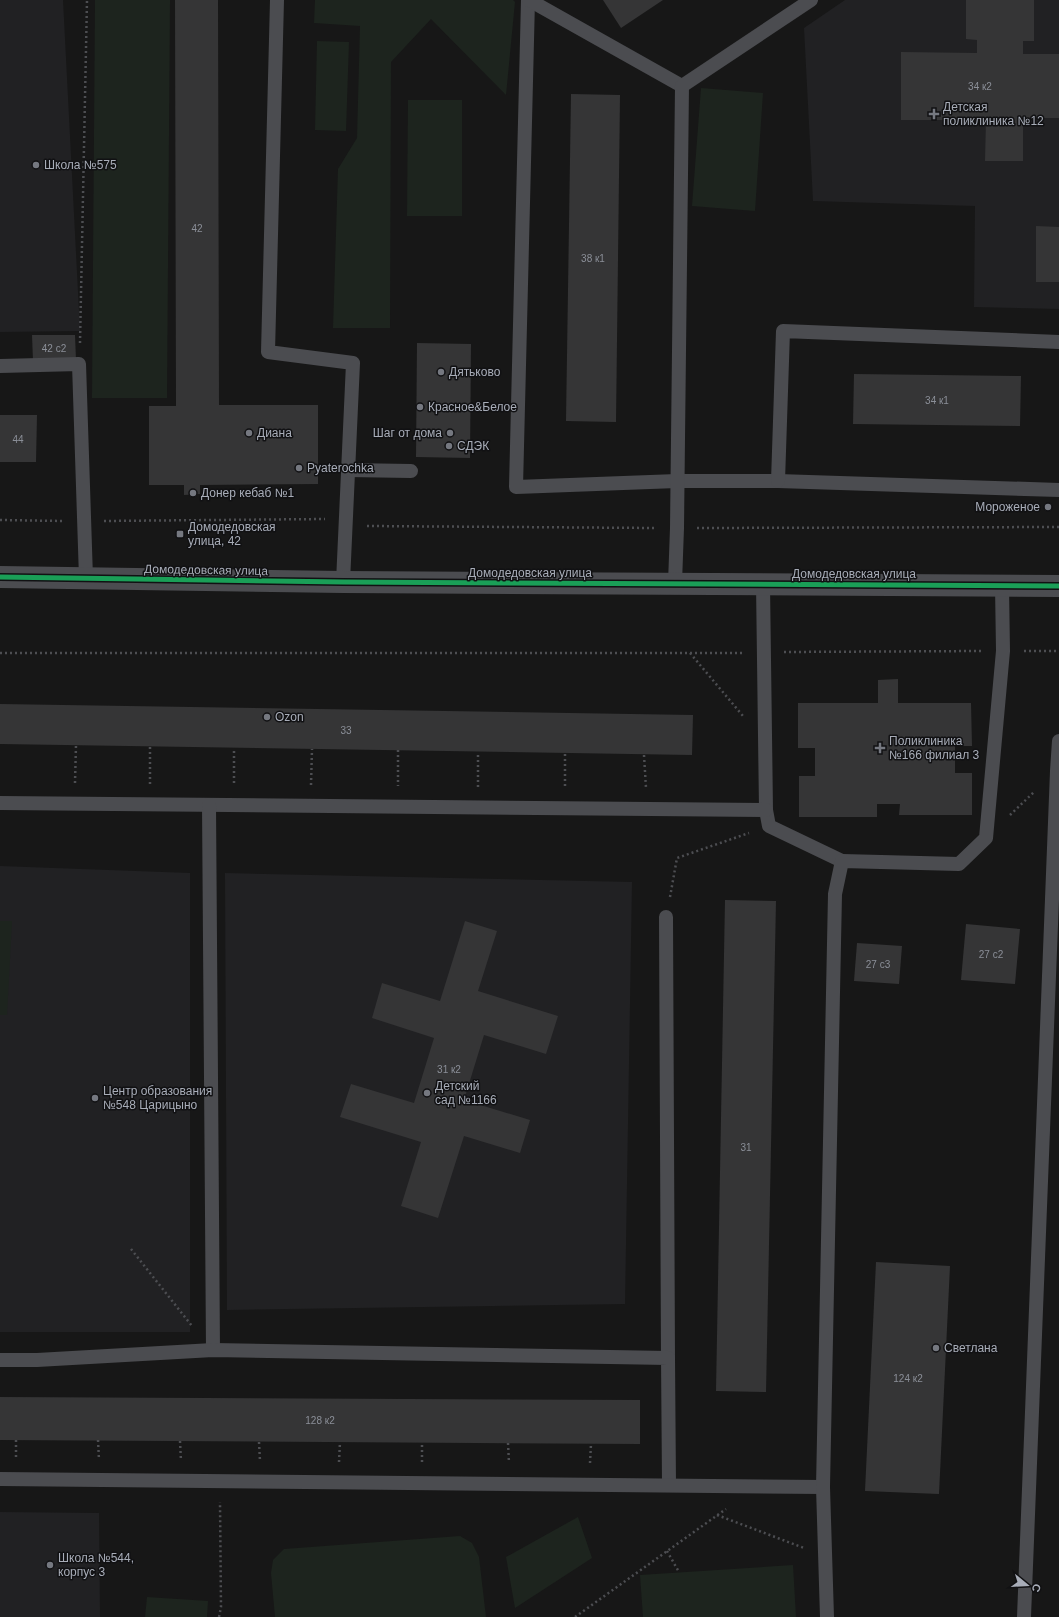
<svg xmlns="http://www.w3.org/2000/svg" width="1059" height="1617" font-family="Helvetica,sans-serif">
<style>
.built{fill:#212123}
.green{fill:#1d241e}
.building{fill:#353536}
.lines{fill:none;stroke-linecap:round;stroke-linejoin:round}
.path{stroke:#4d4e52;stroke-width:2.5;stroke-dasharray:2 3;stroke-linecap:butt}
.service{stroke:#4b4c50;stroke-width:14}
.tertiary{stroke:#4b4c50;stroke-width:22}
.cycleway-casing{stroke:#111113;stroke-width:8}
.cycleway{stroke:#1a9f57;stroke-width:5}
.poi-dot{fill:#757880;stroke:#111113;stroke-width:1.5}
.labels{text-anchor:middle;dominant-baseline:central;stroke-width:3;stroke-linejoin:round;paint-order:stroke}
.number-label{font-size:10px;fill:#8b8f98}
.poi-label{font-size:12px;fill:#a8adb8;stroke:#111113;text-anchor:start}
.street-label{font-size:12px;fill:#a8adb8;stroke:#111113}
</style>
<rect width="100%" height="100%" fill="#171717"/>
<g class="built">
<path d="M0 0H63L80 331 0 332Z"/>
<path d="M845 0H1059V309L974 307 975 206 813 201 804 28Z"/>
<path d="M0 866 190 873V1332H0Z"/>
<path d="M225 873 632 882 625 1304 227 1310Z"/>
<path d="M0 1512 99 1513 100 1617H0Z"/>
</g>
<g class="green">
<path d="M95 0H170L167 398H92Z"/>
<path d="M315 0H513L515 2 506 95 431 19 391 62 390 328H333L338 169 357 138 360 26 314 23Z"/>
<path d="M317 41 349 42 346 131 315 130Z"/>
<path d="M701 88 763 93 755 211 692 206Z"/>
<path d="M408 100H462V216H407Z"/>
<path d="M0 921H12L7 1015H0Z"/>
<path d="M578 1517 592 1558 515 1608 506 1557Z"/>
<path d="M460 1536 472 1543 479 1557 486 1617H275L271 1573 273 1560 284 1549Z"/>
<path d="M793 1565 796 1617H643L640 1575Z"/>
<path d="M147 1597 208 1601 207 1617H145Z"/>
</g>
<g class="building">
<path d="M175 0H218L219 405H318V484L200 485V494L184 495V485H149V406H176Z"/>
<path d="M603 0H663L621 28Z"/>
<path d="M966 0H1034V41H1023V54H1059V118H1023V161H985L986 120H901V52L977 53V40L966 39Z"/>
<path d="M571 94 620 95 616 422 566 421Z"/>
<path d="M1036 226 1059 227V282H1036Z"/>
<path d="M32 335H75L76 360 33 361Z"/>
<path d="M417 343 471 344 470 458 416 457Z"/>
<path d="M854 374 1021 376 1020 426 853 424Z"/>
<path d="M0 415H37L36 462H0Z"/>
<path d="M898 679V703H971L972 746H955V773H972V815H899L900 804H877V817H799V776H815V748H798V703H878V680Z"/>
<path d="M0 704 693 715 692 755 0 744Z"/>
<path d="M725 900 776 901 766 1392 716 1391Z"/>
<path d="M465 921 497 931 478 991 558 1016 546 1054 484 1035 464 1100 530 1120 520 1153 464 1136 438 1218 401 1206 421 1142 340 1117 351 1084 414 1103 434 1038 372 1018 382 983 440 1001Z"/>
<path d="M966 924 1020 929 1015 984 961 980Z"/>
<path d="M857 943 902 946 899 984 854 981Z"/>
<path d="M876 1262 950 1266 939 1494 865 1491Z"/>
<path d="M0 1397 640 1400V1444L0 1440Z"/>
</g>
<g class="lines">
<g class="path">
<path d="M80 343 87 0"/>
<path d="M0 520 63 521"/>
<path d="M104 521 325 519"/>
<path d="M367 526 656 528"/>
<path d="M697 528 1059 527"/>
<path d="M1024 651H1059"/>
<path d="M784 652 981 651"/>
<path d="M0 653H743"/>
<path d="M690 653 743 716"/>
<path d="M398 750V786"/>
<path d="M565 754V787"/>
<path d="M644 755 646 788"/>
<path d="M75 783 76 745"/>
<path d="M234 783V748"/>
<path d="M150 784V747"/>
<path d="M311 785 312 749"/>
<path d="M478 787V752"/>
<path d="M1010 815 1034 792"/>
<path d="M670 897 677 858 749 833"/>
<path d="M131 1249 192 1326"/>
<path d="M98 1440 99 1460"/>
<path d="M180 1441 181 1461"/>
<path d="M259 1442 260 1461"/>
<path d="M508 1443 509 1463"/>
<path d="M16 1457V1440"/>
<path d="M339 1462 340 1442"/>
<path d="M422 1462V1443"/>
<path d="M590 1463 591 1444"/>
<path d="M717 1515 804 1548"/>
<path d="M667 1551 679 1572"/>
<path d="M219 1617 221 1607 220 1502"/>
<path d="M575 1617 726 1509"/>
</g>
<g class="service">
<path d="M277 0 268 352 353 363 343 582"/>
<path d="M528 0 516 487 677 481H778L1059 490"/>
<path d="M529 0 682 86"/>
<path d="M0 366 79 364 86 578"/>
<path d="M348 470 411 471"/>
<path d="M778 481 783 331 1059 342"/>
<path d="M675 583 677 528 682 86 811 0"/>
<path d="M763 584 766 810 769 826 842 861"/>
<path d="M0 803 766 810"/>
<path d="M209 805 213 1350"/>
<path d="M666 917 668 1358"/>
<path d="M0 1360H37L213 1350 668 1358 669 1485"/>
<path d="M0 1479 823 1487"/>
<path d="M827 1617 823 1487 835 894 842 861 959 864 986 838 1003 651 1002 586"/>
<path d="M1024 1617 1057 771 1059 741"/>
</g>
<path class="tertiary" d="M0 577 343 582 1059 586"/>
<defs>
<path id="cycleway" d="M0 577 343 582 1059 586"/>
</defs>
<use href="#cycleway" class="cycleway-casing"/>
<use href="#cycleway" class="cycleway"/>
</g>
<g class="poi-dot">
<path d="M932 108h4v4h4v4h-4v4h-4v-4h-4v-4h4z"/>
<circle cx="36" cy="165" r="4"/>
<circle cx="441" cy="372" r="4"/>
<circle cx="420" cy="407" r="4"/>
<circle cx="249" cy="433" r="4"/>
<circle cx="450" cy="433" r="4"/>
<circle cx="449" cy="446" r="4"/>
<circle cx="299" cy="468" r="4"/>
<circle cx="193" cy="493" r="4"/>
<circle cx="1048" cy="507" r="4"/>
<rect x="176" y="530" width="8" height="8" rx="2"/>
<circle cx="267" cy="717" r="4"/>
<path d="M878 742h4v4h4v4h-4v4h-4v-4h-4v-4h4z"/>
<circle cx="427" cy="1093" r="4"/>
<circle cx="95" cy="1098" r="4"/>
<circle cx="936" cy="1348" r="4"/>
<circle cx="50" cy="1565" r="4"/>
</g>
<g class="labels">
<g class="number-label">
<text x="980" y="86">34 к2</text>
<text x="197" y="228">42</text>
<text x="593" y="258">38 к1</text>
<text x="54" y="348">42 с2</text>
<text x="937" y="400">34 к1</text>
<text x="18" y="439">44</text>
<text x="346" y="730">33</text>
<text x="991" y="954">27 с2</text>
<text x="878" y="964">27 с3</text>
<text x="449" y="1069">31 к2</text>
<text x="746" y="1147">31</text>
<text x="908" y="1378">124 к2</text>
<text x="320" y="1420">128 к2</text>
</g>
<g class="poi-label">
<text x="943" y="107">Детская<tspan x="943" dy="14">поликлиника №12</tspan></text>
<text x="44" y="165">Школа №575</text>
<text x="449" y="372">Дятьково</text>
<text x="428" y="407">Красное&amp;Белое</text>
<text x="257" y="433">Диана</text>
<text x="442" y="433" text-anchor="end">Шаг от дома</text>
<text x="457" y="446">СДЭК</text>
<text x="307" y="468">Pyaterochka</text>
<text x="201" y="493">Донер кебаб №1</text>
<text x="1040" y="507" text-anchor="end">Мороженое</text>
<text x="188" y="527">Домодедовская<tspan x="188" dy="14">улица, 42</tspan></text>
<text x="275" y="717">Ozon</text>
<text x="889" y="741">Поликлиника<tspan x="889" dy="14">№166 филиал 3</tspan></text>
<text x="435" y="1086">Детский<tspan x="435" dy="14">сад №1166</tspan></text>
<text x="103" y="1091">Центр образования<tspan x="103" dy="14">№548 Царицыно</tspan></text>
<text x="944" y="1348">Светлана</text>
<text x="58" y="1558">Школа №544,<tspan x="58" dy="14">корпус 3</tspan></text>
</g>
<g class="street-label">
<text transform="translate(206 570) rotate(1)">Домодедовская улица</text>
<text x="530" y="573">Домодедовская улица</text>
<text x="854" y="574">Домодедовская улица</text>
</g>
</g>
<g transform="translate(1027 1585) rotate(108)" stroke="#111113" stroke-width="3" paint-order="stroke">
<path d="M0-3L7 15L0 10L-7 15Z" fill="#a8adb8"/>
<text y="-6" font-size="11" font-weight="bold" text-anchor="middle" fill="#a8adb8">С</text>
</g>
</svg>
